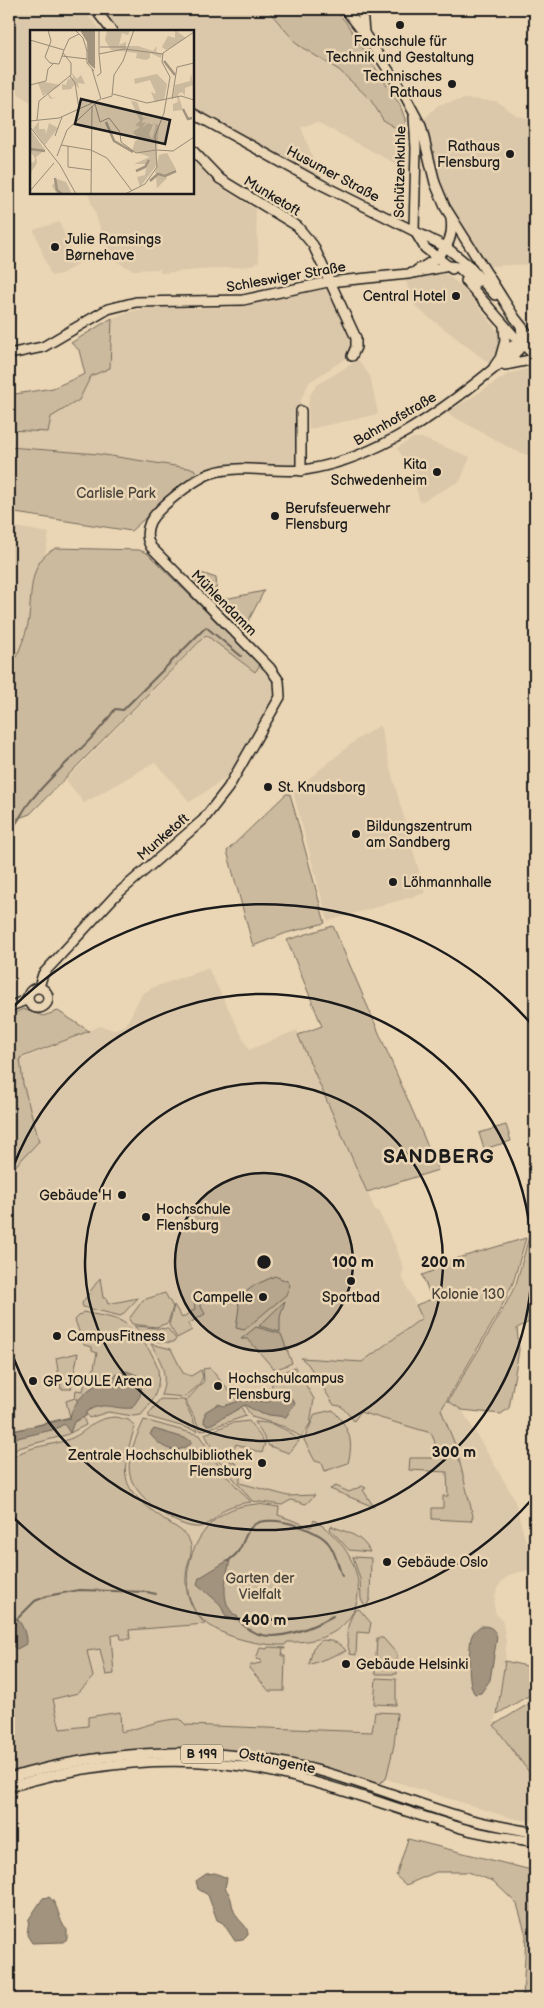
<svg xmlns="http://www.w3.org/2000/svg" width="544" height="2008" font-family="'Balsamiq Sans',sans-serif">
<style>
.built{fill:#dbc7a9}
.green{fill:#ccba9e;stroke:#746b5d}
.water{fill:#a1937e;stroke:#6c6357}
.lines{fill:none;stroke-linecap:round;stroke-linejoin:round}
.stream{stroke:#6c6357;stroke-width:2}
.secondary-casing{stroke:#1c1c1c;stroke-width:12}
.primary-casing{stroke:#1c1c1c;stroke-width:12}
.secondary{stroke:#ead5b4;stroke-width:9}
.primary{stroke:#ead5b4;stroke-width:9}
.ring{fill:none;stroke:#1c1c1c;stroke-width:2.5}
.poi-dot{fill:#1c1c1c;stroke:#ead5b4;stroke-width:2}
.labels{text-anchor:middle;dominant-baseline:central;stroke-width:5;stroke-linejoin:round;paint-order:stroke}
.shield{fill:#ead5b4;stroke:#5a544a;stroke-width:1}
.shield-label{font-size:12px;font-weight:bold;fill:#1c1c1c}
.poi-label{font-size:14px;fill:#1c1c1c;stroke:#ead5b4;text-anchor:start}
.street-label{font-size:14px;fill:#1c1c1c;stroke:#ead5b4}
.park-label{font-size:14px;fill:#48443c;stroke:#ead5b4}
.district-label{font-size:19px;font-weight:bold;letter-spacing:1px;fill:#1c1c1c;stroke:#ead5b4}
.inset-river{fill:none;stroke:#a1937e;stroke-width:2.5}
.inset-road{fill:none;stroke:#988b77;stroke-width:1}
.view{fill:#1c1c1c;fill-opacity:0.15;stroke:#1c1c1c;stroke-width:2.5}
.inset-edge{fill:none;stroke:#1c1c1c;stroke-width:2.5}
.centre{fill:#1c1c1c;stroke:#ead5b4;stroke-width:2.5}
.ring-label{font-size:15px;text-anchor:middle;font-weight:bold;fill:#1c1c1c;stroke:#ead5b4;stroke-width:5;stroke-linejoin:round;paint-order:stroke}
</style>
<rect width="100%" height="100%" fill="#ead5b4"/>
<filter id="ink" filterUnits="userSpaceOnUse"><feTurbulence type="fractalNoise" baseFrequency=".02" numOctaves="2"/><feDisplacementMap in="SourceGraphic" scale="10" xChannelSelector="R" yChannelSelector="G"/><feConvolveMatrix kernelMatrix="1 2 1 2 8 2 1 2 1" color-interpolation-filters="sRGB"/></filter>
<g filter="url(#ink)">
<g class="built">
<path d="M9 9H82L102 31H31V103L10 87 15 42 9 37Z"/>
<path d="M102 9H267L298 45 339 70 370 99 384 121 406 134V169L317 122 301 127 320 178 193 108 192 31H118Z"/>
<path d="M465 99 496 101 516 115 535 122V195L530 197 535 218V264L486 266 457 218 438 181 430 154 424 119 438 105Z"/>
<path d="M193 161 218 186 255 209 259 261 250 266 160 273V269L132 270 111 258 88 193 192 192Z"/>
<path d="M59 222 78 264 61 274 51 276 34 230Z"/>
<path d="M447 274 469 294 499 333 500 341 497 351 489 363 417 308 411 299 405 277Z"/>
<path d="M327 288 351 341 352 346 345 359 309 382 301 399 299 411V466L234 464 196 472 194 469 56 450 9 447V430L48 432 51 417 79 400 91 376 110 368 112 318 137 310 155 308H228Z"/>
<path d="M358 360 370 376 378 414 309 429 308 407 310 395 317 385Z"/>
<path d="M527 369 535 370V458L512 449 447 413 508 374Z"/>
<path d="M413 438H421L470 457 460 481 420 502 410 468 397 448Z"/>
<path d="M9 526 49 533 31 632 9 681Z"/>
<path d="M207 635 254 671 260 665 275 685V695L270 709 230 775 190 802 155 762 84 803 66 780Z"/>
<path d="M379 726 381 728 391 772 425 893 328 921 293 792 356 740Z"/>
<path d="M208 968 249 1050 297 1030 375 1210 378 1211 396 1247 404 1270 401 1275 422 1318 363 1362 407 1373 462 1410 514 1498 533 1569 511 1574 501 1582 495 1595 494 1606 496 1614 502 1619 506 1641 505 1661 494 1725 535 1780V1822L511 1818 317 1757 176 1738 9 1764V1065L100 1026 113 1030 126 1025 142 994 152 988Z"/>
</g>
<g class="green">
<path d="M267 9H333L345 21 400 105 405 119 406 134 384 121 370 99 339 70 298 45Z"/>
<path d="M112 318 110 368 91 376 79 400 51 417 48 432 9 430V395L53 388 85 374 79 350 71 343Z"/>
<path d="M9 447 98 454 194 469 196 472 131 531 9 512Z"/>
<path d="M56 548 139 550 147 553 260 665 255 672 206 635 30 814 10 821 9 671C17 657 24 640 28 624 33 598 26 562 56 548Z"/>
<path d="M201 573 216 578 217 588 200 591 195 585Z"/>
<path d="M264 591 242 633 210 602Z"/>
<path d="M286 794H290L325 923 286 933 253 946 227 851Z"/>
<path d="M333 926 438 1170 367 1192 298 1035 322 1026 287 940Z"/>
<path d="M23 1009 43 1016 58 1011 89 1031 20 1058 23 1084 39 1141 9 1173V1016Z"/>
<path d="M506 1125 511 1141 484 1149 479 1133Z"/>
<path d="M535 1215V1319L517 1328 519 1350 509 1408 501 1414 462 1410 448 1401 501 1313 516 1284Z"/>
<path d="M526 1238 513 1283 499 1312 441 1410 456 1447 473 1516 471 1521 432 1519V1508H443V1496H448L447 1472 409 1470 410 1458H433L435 1442 431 1433 360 1412 354 1421 341 1406 334 1405 308 1364 301 1358 362 1362 422 1318 416 1305 432 1299 422 1275 433 1271 435 1265Z"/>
<path d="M275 1276 287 1281 290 1285 286 1295 244 1330 236 1328 239 1307 238 1298 255 1285Z"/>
<path d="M100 1278 103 1298H106L108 1304 138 1298 121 1316 83 1307 82 1303Z"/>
<path d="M165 1293 173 1307 168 1323 156 1327 132 1324 129 1319 143 1300Z"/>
<path d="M198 1301 205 1314 188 1324 192 1330 177 1338 169 1325 174 1305 182 1318 195 1309 194 1302Z"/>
<path d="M285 1301 280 1317V1332L259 1326Z"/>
<path d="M83 1312C95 1315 109 1316 121 1321 129 1325 135 1333 141 1340 164 1365 165 1389 141 1415L133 1416 108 1412 89 1418 76 1398 86 1425 66 1435 18 1448 9 1457V1432L70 1417 66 1401 75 1398 76 1390 83 1391 85 1383 76 1382 77 1376 92 1378 97 1353 92 1351V1347L84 1345 75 1320Z"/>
<path d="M134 1326 168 1329 176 1339 174 1342C155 1344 146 1338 134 1326Z"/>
<path d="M256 1327 281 1334 292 1363 277 1369 272 1367 248 1339H241Z"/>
<path d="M151 1344 171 1349 183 1373 191 1376 201 1370 203 1377 199 1385 185 1397 161 1395C169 1375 161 1361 151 1344Z"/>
<path d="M78 1353 71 1389H61L56 1358Z"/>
<path d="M295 1367 314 1399 310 1424 301 1437 285 1427 252 1417 240 1399 270 1388 272 1386 271 1377Z"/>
<path d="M210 1368 238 1402 246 1416 201 1431 186 1401 204 1381 203 1369Z"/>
<path d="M160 1399 184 1400 198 1431 149 1417V1414Z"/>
<path d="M333 1410C349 1429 354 1439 348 1463L325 1471 322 1463 315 1461 304 1440 315 1414Z"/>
<path d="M115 1417 129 1420 135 1427C116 1483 124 1491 171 1524 179 1529 186 1533 190 1542 193 1551 190 1556 188 1564 182 1588 189 1607 205 1624L129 1630 130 1639H121L120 1634 111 1636 114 1674 106 1675 100 1649 87 1651 93 1677 78 1693 53 1699 60 1729 88 1726V1717L120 1712 121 1732C142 1728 159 1719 180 1719L186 1725 372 1732 375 1712 397 1713 394 1745 386 1779 378 1784 323 1766 186 1747 96 1753 57 1760 9 1775V1461C28 1443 52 1448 74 1437 92 1428 91 1419 115 1417Z"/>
<path d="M144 1420 199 1435 223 1472 251 1502C242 1503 233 1505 225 1509 218 1514 212 1523 204 1526 182 1534 134 1497 130 1475 126 1457 137 1436 144 1420Z"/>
<path d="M249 1421 265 1443 262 1453 236 1444 230 1461 237 1464 234 1474 240 1476V1483L288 1496 315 1495 306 1504 291 1500 282 1505 252 1501 217 1458 205 1434 232 1423Z"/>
<path d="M255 1422C272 1422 287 1428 299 1441L289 1453 269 1446Z"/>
<path d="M336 1486 349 1492 362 1486 366 1488 363 1490 374 1507 330 1489Z"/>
<path d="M258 1504 279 1507 278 1515 311 1527 314 1520C381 1563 372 1645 287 1642L285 1645C257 1646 206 1635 193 1607 177 1574 196 1527 228 1511 238 1506 247 1505 258 1504Z"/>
<path d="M331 1526C347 1532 363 1536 370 1552L349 1550 330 1529Z"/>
<path d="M353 1557 371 1558 370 1599 366 1607 361 1599 360 1579Z"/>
<path d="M359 1609 371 1623 369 1633 357 1632 356 1655 350 1654C345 1636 346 1626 355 1610Z"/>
<path d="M377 1638H383L397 1654V1674H375Z"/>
<path d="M322 1640C333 1641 340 1642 346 1651L309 1665 313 1648Z"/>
<path d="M268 1647 285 1648V1649L283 1648 282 1656H285L284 1691H269L249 1668 251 1665 261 1663V1660L256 1659 260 1648 267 1649Z"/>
<path d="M505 1661 535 1668V1692L497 1714Z"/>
<path d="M376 1678 396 1679V1705L374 1704Z"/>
<path d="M535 1700V1780L494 1725Z"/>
<path d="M408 1839 535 1871 534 1999H523L526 1935 517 1904 493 1881 468 1872H436L406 1885 396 1876Z"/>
</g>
<g class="water">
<path d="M127 1371 139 1376 143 1380 140 1396 132 1408C114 1410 104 1400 86 1412V1416L74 1422 70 1433 64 1424 56 1429 9 1440V1432L70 1418C74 1394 105 1377 127 1371Z"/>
<path d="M284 1394 289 1395 295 1403 286 1417 261 1414 245 1405 212 1424 208 1425 204 1423 205 1412 218 1404 224 1406 242 1400 268 1402Z"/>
<path d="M154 1429 188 1439 192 1443C176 1456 162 1449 150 1434Z"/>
<path d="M227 1561H230C225 1579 219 1606 238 1617L237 1620 226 1617 220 1604 197 1584 199 1578Z"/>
<path d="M9 1613C20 1617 27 1633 26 1644L17 1649 9 1643Z"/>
<path d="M481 1626C490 1626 494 1628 497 1637L490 1680 481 1693 475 1694C467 1686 469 1650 471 1638 473 1632 476 1629 481 1626Z"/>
<path d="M215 1873 227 1878 225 1888C234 1899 230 1905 236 1915 240 1923 248 1925 248 1935L243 1940 235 1941 223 1923 217 1920 208 1895 198 1889 196 1881 206 1874Z"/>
<path d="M49 1897C60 1905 57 1920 67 1930V1939L63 1942 32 1943 27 1935 29 1919 43 1898Z"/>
</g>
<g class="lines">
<g class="stream">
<path d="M9 831C19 823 21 813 29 803 54 770 91 745 115 709L123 710 206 627 241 656"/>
<path d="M228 1561C232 1558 237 1554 239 1550 245 1541 245 1531 255 1524 271 1514 319 1529 329 1544 336 1553 338 1566 342 1576"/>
<path d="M17 1619 35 1601 47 1596 79 1590 147 1592 156 1594"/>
<path d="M239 1620C261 1651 307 1630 333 1616"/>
</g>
<defs>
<g id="secondary">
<path d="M95 9 112 31"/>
<path d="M345 9 364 33 404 94 421 126 435 183 445 207 515 318 535 343"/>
<path d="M362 9 364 33"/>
<path d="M192 113 324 186 446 247 468 265 495 295"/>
<path d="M414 117 416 148 414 230 425 248 452 269"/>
<path d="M192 150 220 179 297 226 313 245 356 338V347L352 356"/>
<path d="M417 270C438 260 455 244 451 219"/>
<path d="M466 281 513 335 535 356"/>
<path d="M9 354 43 347 108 309 136 302 243 300 328 282 408 274 449 266 458 267 475 283 488 275"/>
<path d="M501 355 505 341 504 326"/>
<path d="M505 365 535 359"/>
<path d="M494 367C502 355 509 342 525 344"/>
<path d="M301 471V411"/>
<path d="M39 987 43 974 115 896 203 820 228 788 280 697 279 681 270 668 151 547C146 539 146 531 150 522 158 507 196 478 212 473 241 463 279 475 310 469 379 457 439 413 492 370 503 361 516 357 523 343L521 326"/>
<circle cx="38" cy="998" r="10"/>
<path d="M9 1007 28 999"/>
</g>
<g id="primary">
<path d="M9 1778C110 1747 222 1744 324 1772 372 1786 420 1805 468 1819 490 1825 513 1828 535 1833"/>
<path d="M9 1787C90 1762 179 1753 264 1770 335 1784 402 1812 472 1831 492 1836 514 1838 535 1842"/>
</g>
</defs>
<use href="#secondary" class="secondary-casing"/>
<use href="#primary" class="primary-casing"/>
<use href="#secondary" class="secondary"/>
<use href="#primary" class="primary"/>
</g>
</g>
<circle cx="264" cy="1262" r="89" fill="#1c1c1c" fill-opacity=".12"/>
<g class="ring">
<circle cx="264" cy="1262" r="89"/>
<circle cx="264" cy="1262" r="179"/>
<path d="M9 1179A268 268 0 1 1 9 1345"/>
<path d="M534 1497A358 358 0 0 1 11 1515M11 1009A358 358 0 0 1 534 1027"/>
</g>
<g class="poi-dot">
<circle cx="400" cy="25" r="5"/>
<circle cx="452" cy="84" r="5"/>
<circle cx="510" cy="154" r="5"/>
<circle cx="55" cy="247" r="5"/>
<circle cx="456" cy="296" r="5"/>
<circle cx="437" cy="472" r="5"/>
<circle cx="275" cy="516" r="5"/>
<circle cx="268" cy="787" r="5"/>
<circle cx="356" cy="834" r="5"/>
<circle cx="393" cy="882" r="5"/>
<circle cx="122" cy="1195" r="5"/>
<circle cx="146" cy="1217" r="5"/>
<circle cx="351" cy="1281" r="5"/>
<circle cx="263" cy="1297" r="5"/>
<circle cx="57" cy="1336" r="5"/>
<circle cx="33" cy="1381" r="5"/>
<circle cx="218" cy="1386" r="5"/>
<circle cx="262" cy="1463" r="5"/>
<circle cx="387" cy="1562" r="5"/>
<circle cx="346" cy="1664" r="5"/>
</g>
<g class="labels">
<rect class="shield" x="181" y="1744.5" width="42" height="19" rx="4"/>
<g class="shield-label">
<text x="202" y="1754">B 199</text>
</g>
<g class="poi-label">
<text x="400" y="41" text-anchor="middle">Fachschule für<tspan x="400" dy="16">Technik und Gestaltung</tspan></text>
<text x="442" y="76" text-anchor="end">Technisches<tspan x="442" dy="16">Rathaus</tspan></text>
<text x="500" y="146" text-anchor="end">Rathaus<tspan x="500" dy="16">Flensburg</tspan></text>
<text x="65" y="239">Julie Ramsings<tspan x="65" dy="16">Børnehave</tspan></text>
<text x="446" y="296" text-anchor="end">Central Hotel</text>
<text x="427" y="464" text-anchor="end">Kita<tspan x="427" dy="16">Schwedenheim</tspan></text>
<text x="285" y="508">Berufsfeuerwehr<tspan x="285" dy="16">Flensburg</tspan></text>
<text x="278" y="787">St. Knudsborg</text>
<text x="366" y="826">Bildungszentrum<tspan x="366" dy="16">am Sandberg</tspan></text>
<text x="403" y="882">Löhmannhalle</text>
<text x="112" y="1195" text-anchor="end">Gebäude H</text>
<text x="156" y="1209">Hochschule<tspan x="156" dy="16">Flensburg</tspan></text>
<text x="253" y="1297" text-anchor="end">Campelle</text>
<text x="351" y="1297" text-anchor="middle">Sportbad</text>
<text x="67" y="1336">CampusFitness</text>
<text x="228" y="1378">Hochschulcampus<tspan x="228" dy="16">Flensburg</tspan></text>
<text x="43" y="1381">GP JOULE Arena</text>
<text x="252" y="1455" text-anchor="end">Zentrale Hochschulbibliothek<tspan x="252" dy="16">Flensburg</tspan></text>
<text x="397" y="1562">Gebäude Oslo</text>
<text x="356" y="1664">Gebäude Helsinki</text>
</g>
<g class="street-label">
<text transform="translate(400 172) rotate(-89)">Schützenkuhle</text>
<text transform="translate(333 174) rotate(28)">Husumer Straße</text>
<text transform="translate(272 196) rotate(31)">Munketoft</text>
<text transform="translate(286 277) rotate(-10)">Schleswiger Straße</text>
<text transform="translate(395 419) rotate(-30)">Bahnhofstraße</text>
<text transform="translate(224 603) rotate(45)">Mühlendamm</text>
<text transform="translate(163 837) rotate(-41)">Munketoft</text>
<text transform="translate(277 1761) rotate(12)">Osttangente</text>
</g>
<g class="park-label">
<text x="116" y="493">Carlisle Park</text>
<text x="468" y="1294">Kolonie 130</text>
<text x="260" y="1578">Garten der<tspan x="260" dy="16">Vielfalt</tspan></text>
</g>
<g class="district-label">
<text x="439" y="1157">SANDBERG</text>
</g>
</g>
<g transform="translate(30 30)">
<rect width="164" height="164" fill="#ead5b4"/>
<path d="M77 0H100L98 5 92 3 89 15 96 12V16H108L123 21 127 16 126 22 132 24 131 28 120 23V28L116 30 106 28 107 23 81 20 75 10ZM145 0 156 8 136 20 132 17 138 6 145 8ZM42 43 47 49 51 45 55 54 48 53 49 59 45 54 41 59 32 60V54L36 55 38 49 43 48ZM161 43 163 55 155 58V66L152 62 148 64 153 80 143 81V74L148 72 147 67 143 68 145 55 160 51ZM127 44 137 54 134 70 125 72 121 62 126 64 125 61 120 50 105 54 104 49ZM14 52 31 55 18 63 22 68 29 67 20 69 17 63 13 66 8 53ZM101 71 107 72 113 88H118L113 89 112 93 116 92 112 98 118 93 123 95 119 104 122 109 126 95 122 93 129 95 126 136 110 157 107 147 115 145 117 134H104L120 127 102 121 105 111 109 109 103 102 110 97 105 95 110 91ZM9 91V99H15L16 104 19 93 28 98 15 115 3 99ZM0 99 15 120 6 127 7 133 0 144V131L4 133 5 128 0 121ZM137 123 146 139 135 145 137 148 127 158 126 146 132 145 125 143 129 125ZM27 149 36 152 42 164H27L22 156Z" fill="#ccba9e"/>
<path d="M50 0H65V39L58 33 57 12Z" fill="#a1937e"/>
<path class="inset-river" d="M134 31 145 45M153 79 158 89 162 88M76 92 84 111 103 122M0 119 15 121M106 141 115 137 119 130M25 148 27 160 32 164M120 151 128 144 135 146 146 141"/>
<path class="inset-road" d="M18 0 21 11 15 27 20 33 29 34 32 26M45 0 53 8 57 21M69 0V24M0 10 34 20 32 26 57 29M70 17H96M34 20 39 9 49 4M57 20V33L64 41M69 24 94 19 133 24M40 46 45 53 49 79M67 46 71 43 69 24M0 55 16 51 18 39 23 34M83 64 117 73 151 66 164 70M72 69 82 66 84 45 93 31 104 0M142 69 147 37 164 33M65 74 70 92 79 88 90 102M7 90 9 71 41 45V33L33 23M0 91 29 88 71 69 62 39M0 97 30 135 46 164M90 103 91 112 106 123 126 120M25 106 32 87M31 115 61 120 77 128 102 161M38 116V137L61 140M126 120 143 121 164 107M27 126 37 100 65 74M0 161 24 133M61 164 62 76M95 164 115 154 127 137 125 106 134 83 140 47 132 32 133 23 164 2"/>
<path class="view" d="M51 69 140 90 135 114 45 94Z"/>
<rect width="164" height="164" class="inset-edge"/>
</g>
<circle cx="264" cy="1262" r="8" class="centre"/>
<g class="ring-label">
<text x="353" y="1267">100 m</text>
<text x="443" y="1267">200 m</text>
<text x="454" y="1457">300 m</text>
<text x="264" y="1625">400 m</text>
</g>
<rect width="544" height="2008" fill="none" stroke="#ead5b4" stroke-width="30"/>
<rect x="15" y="15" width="514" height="1978" fill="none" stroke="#1c1c1c" stroke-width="2" filter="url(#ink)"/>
</svg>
